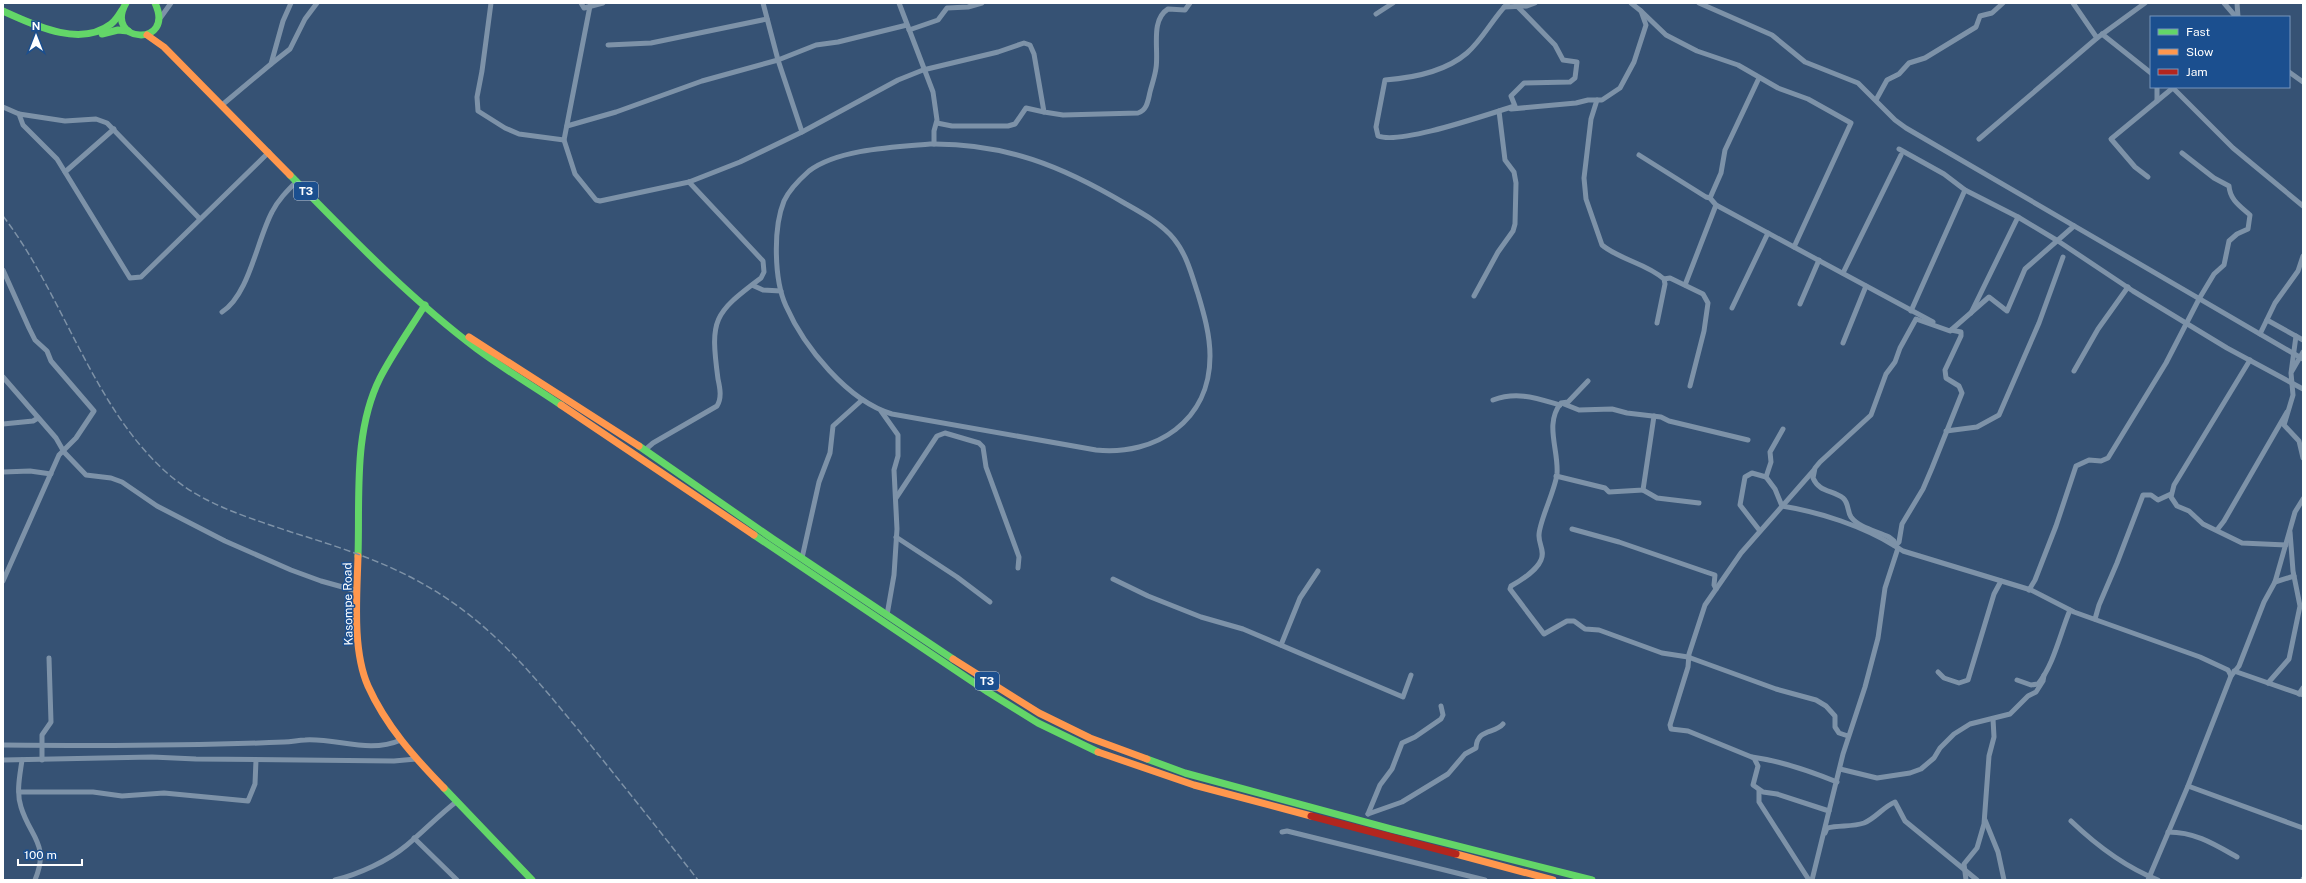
<svg xmlns="http://www.w3.org/2000/svg" width="2306" height="883" font-family="'Public Sans',sans-serif">
<style>
.lines{fill:none;stroke-linecap:round;stroke-linejoin:round}
.street{stroke:#7d92a8;stroke-width:5}
.fast{stroke:#63d668;stroke-width:7}
.slow{stroke:#ff974d;stroke-width:7}
.jam{stroke:#b3261e;stroke-width:7}
.rail{stroke:#7e92a7;stroke-width:1.5;stroke-dasharray:7 3;stroke-linecap:butt}
.labels{text-anchor:middle;dominant-baseline:central;stroke-width:3;stroke-linejoin:round;paint-order:stroke}
.shield{fill:#1b4f8f;stroke:#bbcadd;stroke-width:1}
.shield-label{font-size:11px;font-weight:bold;fill:#fff}
.street-label{font-size:12px;fill:#fff;stroke:#1b4f8f}
</style>
<rect width="100%" height="100%" fill="#365274"/>
<g class="lines">
<g class="street">
<path d="M491 3 482 71 477 97 478 111 505 128 519 134 564 140"/>
<path d="M581 3 584 8 603 3"/>
<path d="M763 3 778 60 802 132"/>
<path d="M899 3 933 92 937 120 934 131V144"/>
<path d="M1508 3C1493 18 1483 39 1467 53 1446 71 1412 78 1385 80L1376 127 1378 136C1401 145 1488 114 1515 106L1511 96 1524 83 1570 82 1575 78 1577 62 1563 60 1555 45 1518 7"/>
<path d="M1699 3 1772 35 1805 62 1858 83 1895 120 1906 128 2303 359"/>
<path d="M2073 3 2097 38"/>
<path d="M2224 3 2236 17"/>
<path d="M2237 3 2238 17"/>
<path d="M590 6 564 140 575 174 596 200 600 201 689 182 740 162 802 132 898 80 923 70 998 52 1024 43 1030 45 1034 54 1044 112 1063 115 1138 113C1147 110 1148 101 1150 92 1152 84 1155 76 1156 68 1159 50 1150 20 1168 9L1185 10 1190 3"/>
<path d="M1504 7 1527 6 1535 3"/>
<path d="M1641 11 1666 35 1697 51 1738 65 1778 88 1808 99 1851 123 1794 247"/>
<path d="M1376 14 1393 3"/>
<path d="M161 17 171 3"/>
<path d="M909 30 938 20 947 8 968 7 982 3"/>
<path d="M2102 34 2151 73"/>
<path d="M608 45 651 43 767 19"/>
<path d="M271 64 290 49 305 19 317 3"/>
<path d="M2289 72 2303 82"/>
<path d="M2157 87V101"/>
<path d="M2173 88 2233 148 2303 206"/>
<path d="M1597 100 1591 119 1584 178 1586 199 1602 245C1620 260 1646 263 1664 279L1665 284 1657 323"/>
<path d="M1876 100 1887 80 1899 74 1909 63 1925 58 1976 27 1980 16 1992 13 2003 3"/>
<path d="M222 105 271 64 283 21 291 3"/>
<path d="M3 107 19 114 23 125 57 159 130 278 141 277 269 152"/>
<path d="M1511 109 1576 103 1588 100H1602L1620 88 1634 62 1646 25 1641 11 1631 3"/>
<path d="M19 114 65 121 96 119 107 123 199 218"/>
<path d="M937 123 952 126H1008L1015 124 1026 108 1044 112"/>
<path d="M567 126 616 112 702 81 778 60 816 45 838 42 907 25"/>
<path d="M1979 139 2097 38 2145 3"/>
<path d="M930 144C1005 143 1062 166 1126 204 1142 213 1162 224 1174 239 1187 255 1192 276 1198 294 1204 314 1210 335 1210 356 1210 421 1156 456 1096 450L892 414C848 401 804 347 786 306 774 280 773 228 784 201 789 190 800 179 809 171 838 149 895 147 930 144Z"/>
<path d="M1899 149 1944 174 1965 190 2018 217 2058 241 2133 291 2227 348 2303 389"/>
<path d="M1639 155 1706 197 1710 198 1716 205 1933 322"/>
<path d="M65 172 114 129"/>
<path d="M2148 177 2135 167 2111 139 2174 87"/>
<path d="M1710 198 1721 173 1725 150 1759 78"/>
<path d="M2074 226 2025 269 2007 311 1989 297 1950 331 1916 319 1900 348 1895 362 1886 374 1871 415 1820 462 1815 468 1813 478C1819 492 1832 490 1843 498 1849 503 1847 511 1851 517 1859 528 1877 531 1889 537L1894 541 1895 546 1903 551 2031 590 2074 612 2200 657 2228 670 2231 676"/>
<path d="M3 270 29 328 35 340 47 351 51 361 94 411 76 438 59 455 3 581"/>
<path d="M1843 273 1901 155"/>
<path d="M1664 279 1670 278 1703 294 1708 303 1704 331 1690 386"/>
<path d="M752 285 763 290 781 291"/>
<path d="M1685 285 1716 205"/>
<path d="M1474 296 1498 252 1513 231 1515 224 1516 183 1514 172 1505 160 1499 111"/>
<path d="M1800 304 1819 260"/>
<path d="M1732 308 1768 233"/>
<path d="M1911 311 1965 190"/>
<path d="M222 312C249 295 257 240 272 212 278 200 287 191 297 181"/>
<path d="M1971 313 2018 217"/>
<path d="M2267 320 2303 340"/>
<path d="M2260 334 2275 303 2298 271 2303 256"/>
<path d="M2296 336 2291 373 2293 395 2284 425 2299 441 2303 458"/>
<path d="M1843 343 1866 286"/>
<path d="M2250 360 2174 485 2171 497 2177 506 2189 511 2203 524 2242 543 2286 545"/>
<path d="M2074 371 2098 329 2128 287"/>
<path d="M2292 371 2303 352"/>
<path d="M3 377 56 438 64 452 86 475 111 478 122 482 157 506 225 541 291 570 321 581 357 591"/>
<path d="M1588 381 1568 402 1561 403C1544 424 1559 450 1557 474 1555 491 1538 524 1539 536 1539 545 1545 551 1541 560 1537 570 1520 581 1511 586L1510 589 1544 634 1567 621H1574L1585 629 1599 630 1662 653 1688 657 1776 689 1816 700 1826 706 1835 716V727L1839 733 1848 736"/>
<path d="M1493 400C1517 391 1536 398 1560 405"/>
<path d="M1564 404 1579 410 1612 409 1627 413 1661 417 1669 421 1748 440"/>
<path d="M881 411 898 435V456L894 470 897 529 894 575 887 615"/>
<path d="M3 424 33 421 38 418"/>
<path d="M1783 429 1770 452 1771 462 1766 477 1775 489 1782 506C1820 512 1862 526 1895 546L1899 542 1902 524 1923 489 1932 468 1962 393 1959 386 1946 378 1945 370 1961 336V332L1951 330"/>
<path d="M1946 431 1977 427 1999 415 2039 323 2063 257"/>
<path d="M645 450 653 443 717 406C722 398 720 388 718 379 710 319 713 314 761 278L764 272 763 261 689 182"/>
<path d="M1814 470 1741 553 1705 605 1689 654 1688 667 1670 725 1671 729 1688 731 1754 758 1758 766 1753 785 1763 792 1777 794 1829 811"/>
<path d="M3 472 30 471 51 474"/>
<path d="M1556 476 1605 488 1609 492 1643 490 1654 416"/>
<path d="M1643 490 1657 498 1699 503"/>
<path d="M896 498 937 436 945 433 979 443 983 447 986 467 1019 557 1018 568"/>
<path d="M1572 529 1619 542 1706 572 1715 575 1714 585 1716 589"/>
<path d="M2217 530 2224 521 2287 412"/>
<path d="M1760 531 1740 505 1745 477 1752 473 1766 477"/>
<path d="M896 537 957 577 990 602"/>
<path d="M802 558 819 482 830 453 833 426 862 400"/>
<path d="M1113 579 1148 596 1201 617 1243 629 1403 697 1411 675"/>
<path d="M2275 582 2294 576"/>
<path d="M2029 590 2035 580 2056 526 2076 466 2089 460 2101 461 2108 458 2166 363 2199 299 2214 274 2224 265 2229 241 2237 234 2248 229 2250 215C2240 206 2230 200 2229 186L2214 178 2182 153"/>
<path d="M2095 619 2099 605 2117 563 2143 495H2151L2158 500 2171 494"/>
<path d="M1281 645 1300 598 1318 571"/>
<path d="M2234 671 2303 695"/>
<path d="M1938 672 1944 678 1959 683 1968 680 1994 594 2001 581"/>
<path d="M2017 680 2031 685 2038 684C2054 664 2060 634 2070 610"/>
<path d="M2268 683 2289 659 2300 606 2293 571 2290 532"/>
<path d="M2299 694 2303 688"/>
<path d="M3 745C97 746 191 746 284 742 292 742 298 740 305 740 338 738 368 754 401 740"/>
<path d="M1752 757C1781 761 1810 771 1837 782"/>
<path d="M3 760 152 757 196 759 394 761 416 759"/>
<path d="M22 760C20 775 16 792 21 807 30 837 50 844 35 880"/>
<path d="M42 760V735L51 722 49 658"/>
<path d="M1840 769 1877 778 1910 773 1921 769 1934 758 1940 748 1954 734 1970 724 2010 714 2028 696 2036 692 2043 681 2044 675"/>
<path d="M2188 786 2303 828"/>
<path d="M1759 791V802L1809 880"/>
<path d="M19 792H93L122 796 164 793 248 801 255 784 256 760"/>
<path d="M1368 814 1402 802 1448 774 1465 754 1476 748C1477 728 1495 734 1503 724"/>
<path d="M1368 814 1380 785 1392 769 1402 743 1415 737 1441 719 1443 715 1441 706"/>
<path d="M1985 820 1998 852 2004 880"/>
<path d="M2071 821C2096 845 2125 867 2158 880"/>
<path d="M1282 832 1287 831 1485 880"/>
<path d="M2168 832C2195 832 2214 844 2237 857"/>
<path d="M1825 833 1827 828C1840 825 1852 827 1864 823 1876 818 1883 807 1895 802L1905 821 1977 880"/>
<path d="M414 838 457 880"/>
<path d="M335 880C359 874 388 861 407 845 424 831 439 815 456 802"/>
<path d="M1812 880 1843 754 1865 687 1878 638 1885 588 1898 548"/>
<path d="M1966 880 1964 864 1977 848 1984 824 1989 756 1994 737 1993 719"/>
<path d="M2148 880 2188 786 2231 676 2239 666 2264 602 2275 582 2295 512 2303 499"/>
<path d="M2303 880V879"/>
</g>
<g class="fast">
<path d="M126 3C103 43 176 48 155 3"/>
<path d="M3 11C34 25 80 48 111 24 115 21 119 15 122 10"/>
<path d="M102 34 118 30 128 31"/>
<path d="M290 175C349 235 409 298 477 349 504 369 533 386 561 405"/>
<path d="M639 446 773 539 953 659"/>
<path d="M754 535 988 692 1038 723 1098 752"/>
<path d="M358 556C360 498 353 432 380 378 393 353 410 329 425 305"/>
<path d="M1147 759 1185 773 1391 829 1592 880"/>
<path d="M444 788 532 880"/>
</g>
<g class="slow">
<path d="M147 35 164 47 290 175"/>
<path d="M469 337 639 446"/>
<path d="M561 405 754 535"/>
<path d="M358 556C357 595 352 650 368 686 386 726 414 757 444 788"/>
<path d="M953 659 1039 713 1090 738 1147 759"/>
<path d="M1098 752 1194 785 1311 816"/>
<path d="M1456 854 1553 880"/>
</g>
<path class="jam" d="M1311 816 1456 854"/>
<path class="rail" d="M3 216C63 294 92 406 166 472 201 504 247 517 291 532 333 545 377 559 416 580 487 618 530 671 580 732 620 781 659 830 698 880"/>
</g>
<g class="labels">
<g class="shield">
<rect x="294" y="182" width="24" height="18" rx="3"/>
<rect x="975" y="672" width="24" height="18" rx="3"/>
</g>
<g class="shield-label">
<text x="306" y="191">T3</text>
<text x="987" y="681">T3</text>
</g>
<g class="street-label">
<text transform="translate(348 604) rotate(-91)">Kasompe Road</text>
</g>
</g>
<rect width="2306" height="883" fill="none" stroke="#ffffff" stroke-width="8"/>
<rect x="2150" y="16" width="140" height="72" fill="#1b4f8f" stroke="#7695bc"/>
<rect x="2158" y="29" width="20" height="6" fill="#63d668" stroke="#7695bc"/>
<text x="2186" y="36" font-size="12" fill="#ffffff">Fast</text>
<rect x="2158" y="49" width="20" height="6" fill="#ff974d" stroke="#7695bc"/>
<text x="2186" y="56" font-size="12" fill="#ffffff">Slow</text>
<rect x="2158" y="69" width="20" height="6" fill="#b3261e" stroke="#7695bc"/>
<text x="2186" y="76" font-size="12" fill="#ffffff">Jam</text>
<g transform="translate(36 36)" stroke="#1b4f8f" stroke-width="3" paint-order="stroke">
<path d="M0-3L7 15L0 10L-7 15Z" fill="#ffffff"/>
<text y="-6" font-size="11" font-weight="bold" text-anchor="middle" fill="#ffffff">N</text>
</g>
<path d="M18 859v6h64v-6" fill="none" stroke="#ffffff" stroke-width="2"/>
<text x="24" y="859" font-size="12" fill="#ffffff" stroke="#1b4f8f" stroke-width="3" paint-order="stroke">100 m</text>
</svg>
